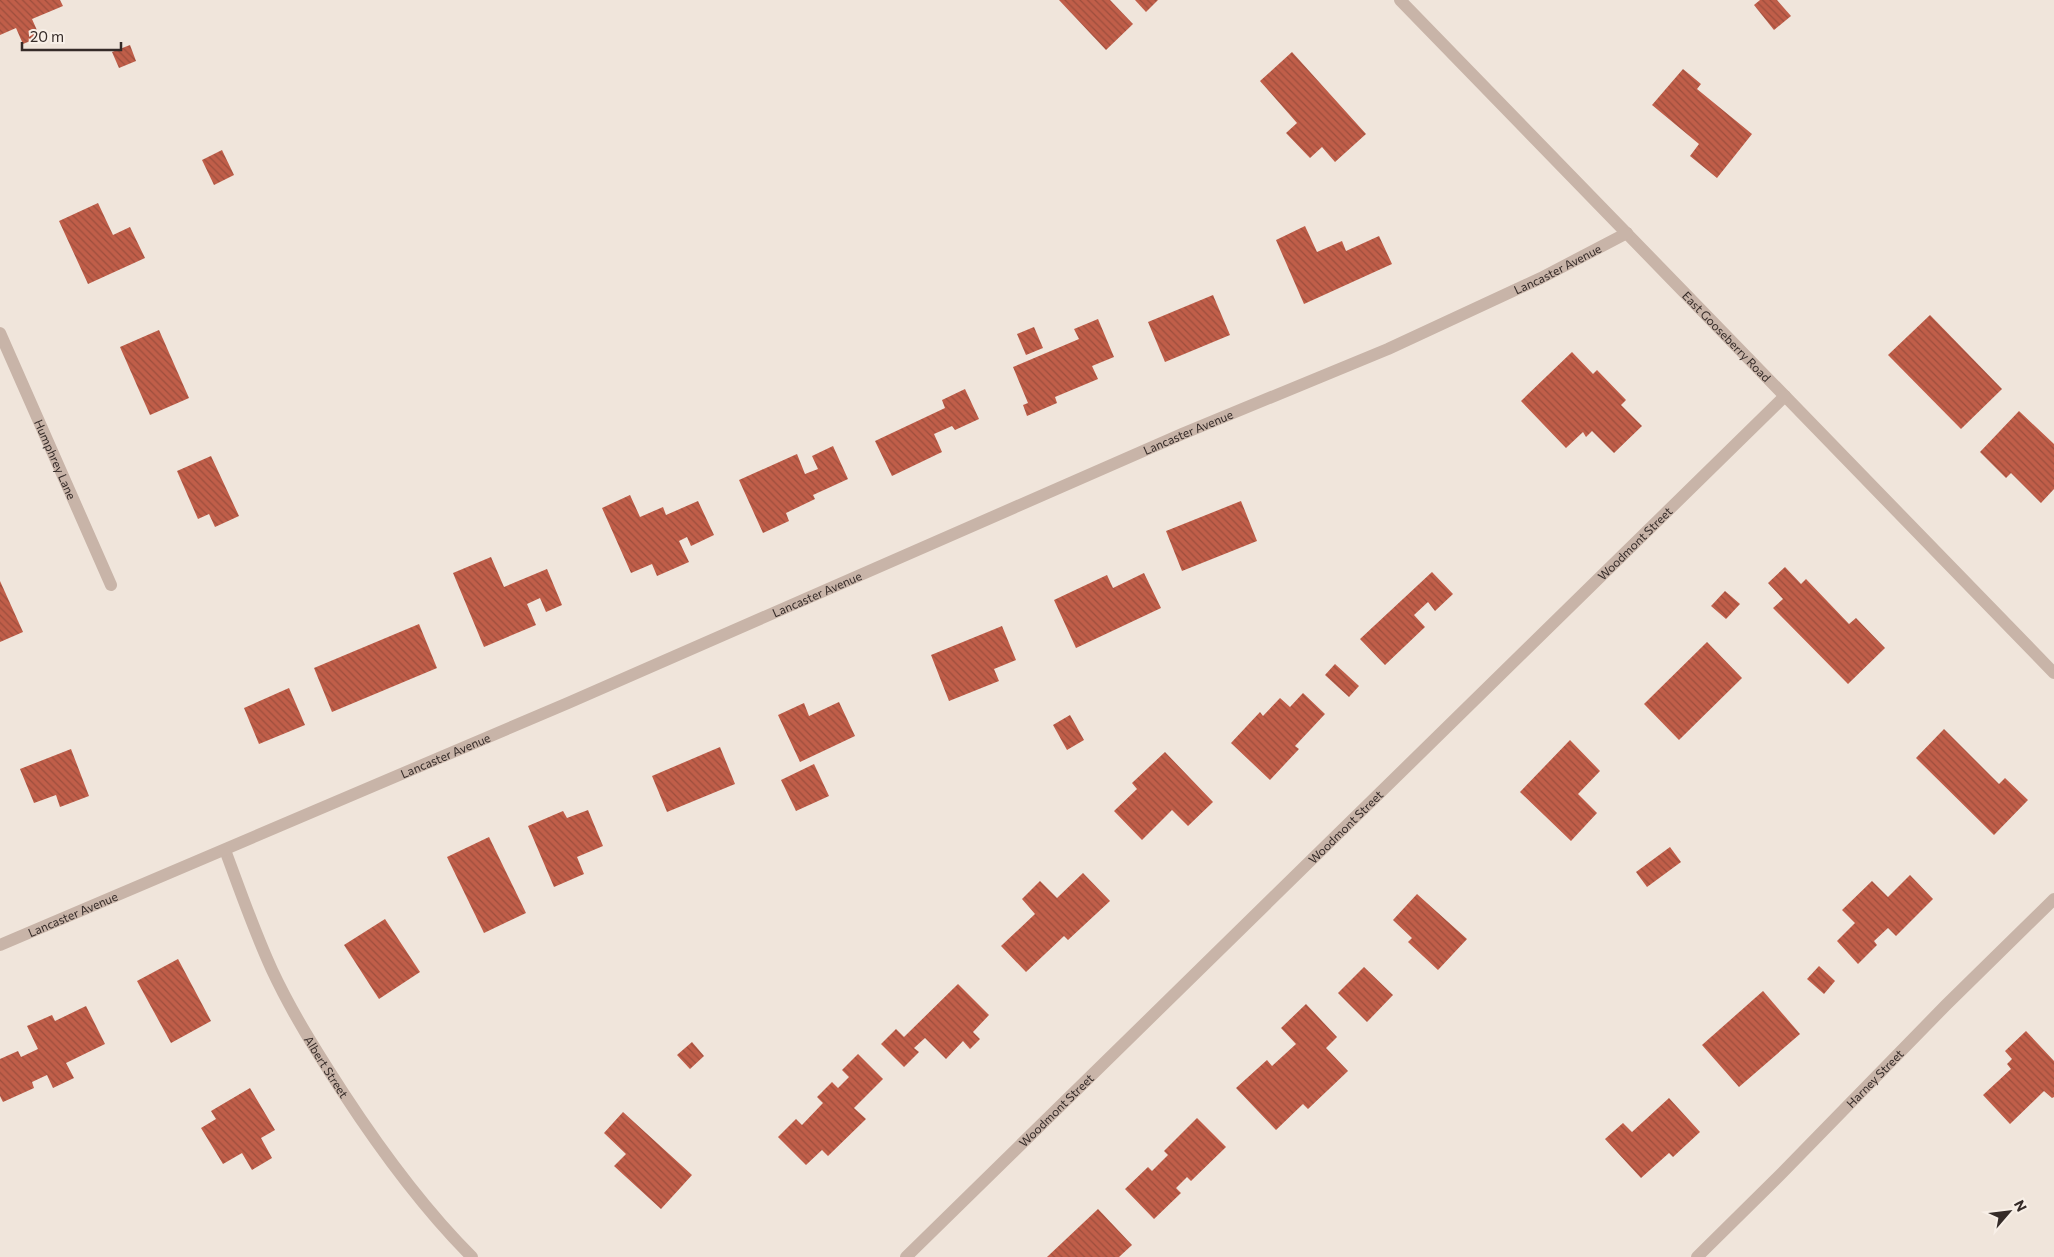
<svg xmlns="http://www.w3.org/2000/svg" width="2054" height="1257" font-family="Commissioner,sans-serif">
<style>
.building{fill:url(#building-back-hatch)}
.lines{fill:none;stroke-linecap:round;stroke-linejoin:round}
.minor{stroke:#c8b4a8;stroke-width:12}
.labels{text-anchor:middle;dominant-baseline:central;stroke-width:5;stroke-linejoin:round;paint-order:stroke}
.street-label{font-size:12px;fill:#352b28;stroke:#f8efe7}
</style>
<defs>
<pattern id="building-back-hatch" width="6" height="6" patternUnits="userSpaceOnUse" patternTransform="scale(1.25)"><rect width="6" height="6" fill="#c05e49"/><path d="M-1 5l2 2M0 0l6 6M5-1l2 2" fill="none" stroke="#9d4e3d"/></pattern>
</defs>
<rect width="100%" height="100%" fill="#f0e5db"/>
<g class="building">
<path d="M0 0H60L63 6 32 19 40 37 23 44 16 28 0 35Z"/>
<path d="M1059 0H1110L1133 24 1106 50Z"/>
<path d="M1135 0H1158L1146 12Z"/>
<path d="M1760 0H1777L1791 16 1774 30 1754 5Z"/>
<path d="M130 45 136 61 119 68 112 52Z"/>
<path d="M1292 52 1366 134 1335 162 1322 147 1310 158 1286 133 1297 123 1260 81Z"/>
<path d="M1683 69 1701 84 1697 89 1752 134 1717 178 1690 156 1699 144 1652 105Z"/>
<path d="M222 150 234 175 214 185 202 160Z"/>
<path d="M98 203 113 235 130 227 145 258 88 284 59 221Z"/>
<path d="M1305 226 1317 252 1342 241 1346 251 1379 236 1392 264 1304 304 1276 240Z"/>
<path d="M1213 295 1230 335 1165 362 1148 322Z"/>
<path d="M1930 315 2002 389 1961 429 1888 355Z"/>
<path d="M1098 319 1114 357 1092 366 1098 379 1055 397 1057 403 1027 416 1023 405 1028 403 1013 367 1079 339 1074 329Z"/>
<path d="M1034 327 1043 348 1026 355 1017 334Z"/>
<path d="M159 330 189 398 150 415 120 347Z"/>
<path d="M1572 352 1593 374 1597 370 1626 400 1621 405 1642 426 1614 453 1592 431 1586 437 1583 432 1566 448 1521 401Z"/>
<path d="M965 389 979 419 955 430 952 426 934 434 942 452 892 476 875 441 945 408 942 400Z"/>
<path d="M2019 411 2054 444V489L2041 503 2011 473 2006 478 1980 452Z"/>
<path d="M833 446 848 479 813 495 815 499 786 513 789 521 763 533 739 480 797 454 805 474 818 469 812 456Z"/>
<path d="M211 456 239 516 215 527 209 514 198 519 177 471Z"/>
<path d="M630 495 640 517 663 507 666 515 698 501 714 535 691 546 687 537 679 541 689 562 657 576 652 564 631 573 602 508Z"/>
<path d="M1241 501 1257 541 1182 571 1166 531Z"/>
<path d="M491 557 504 587 547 569 562 605 546 612 540 598 527 604 536 625 484 647 453 573Z"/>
<path d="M1785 567 1801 584 1806 579 1849 624 1856 618 1885 648 1848 684 1773 608 1783 599 1768 583Z"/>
<path d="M1432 572 1453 594 1435 611 1428 602 1414 615 1425 627 1385 665 1360 639Z"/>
<path d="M1144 573 1161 608 1076 648 1054 600 1107 575 1113 588Z"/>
<path d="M0 581 23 632 0 642Z"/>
<path d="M1725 591 1740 604 1726 619 1711 606Z"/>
<path d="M419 624 437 668 332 712 314 668Z"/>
<path d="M1002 626 1016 660 994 669 999 681 949 701 931 655Z"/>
<path d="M1707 642 1742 678 1679 740 1644 704Z"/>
<path d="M1335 664 1359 686 1349 697 1325 675Z"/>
<path d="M289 688 305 725 259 744 244 708Z"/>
<path d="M1303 693 1325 714 1295 746 1299 749 1270 780 1231 743 1260 712 1263 716 1280 698 1290 707Z"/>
<path d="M839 702 855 736 800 762 778 715 804 703 809 716Z"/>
<path d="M1070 715 1084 740 1067 750 1053 725Z"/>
<path d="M1944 729 1999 784 2005 778 2028 800 1994 835 1916 758Z"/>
<path d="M1570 740 1600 771 1578 794 1597 813 1571 841 1520 792Z"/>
<path d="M720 747 735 784 667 812 652 776Z"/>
<path d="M71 749 89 796 60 807 56 795 34 803 20 769Z"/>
<path d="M1165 752 1213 802 1188 826 1172 810 1142 840 1114 811 1137 789 1132 783Z"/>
<path d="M814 764 829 796 796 811 781 780Z"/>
<path d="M588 810 603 846 577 857 584 874 554 887 528 826 563 811 567 818Z"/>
<path d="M489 837 526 913 484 933 447 857Z"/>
<path d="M1670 847 1681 862 1647 887 1636 872Z"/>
<path d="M1083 873 1110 901 1068 940 1064 936 1026 972 1001 946 1035 914 1022 899 1040 881 1057 898Z"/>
<path d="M1910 875 1933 899 1896 936 1888 928 1874 941 1877 945 1858 964 1837 941 1855 923 1842 910 1872 881 1888 897Z"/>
<path d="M1417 894 1467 939 1438 970 1408 942 1412 938 1393 920Z"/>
<path d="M385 919 420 972 379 999 344 945Z"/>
<path d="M178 959 211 1021 171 1043 137 981Z"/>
<path d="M1819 966 1835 981 1824 994 1807 979Z"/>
<path d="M1364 967 1393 995 1367 1022 1338 993Z"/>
<path d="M958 984 989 1015 973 1032 980 1039 970 1049 963 1041 946 1059 925 1038 914 1048 919 1052 904 1067 881 1044 896 1029 904 1037Z"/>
<path d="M1763 991 1800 1034 1739 1087 1702 1045Z"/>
<path d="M1306 1004 1337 1037 1326 1048 1348 1071 1308 1109 1303 1104 1276 1130 1236 1088 1267 1060 1272 1066 1296 1044 1281 1028Z"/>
<path d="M86 1006 105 1044 66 1063 74 1078 53 1088 47 1075 32 1082 34 1088 3 1102 0 1096V1059L18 1051 21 1057 38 1049 27 1026 52 1015 55 1021Z"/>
<path d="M2026 1031 2054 1061V1097L2052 1098 2044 1091 2010 1124 1983 1095 2011 1069 2007 1064 2012 1059 2005 1051Z"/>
<path d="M692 1042 704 1056 690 1069 677 1055Z"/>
<path d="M858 1054 883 1079 854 1108 866 1119 828 1156 822 1150 806 1165 778 1137 796 1119 802 1125 823 1103 817 1097 832 1082 838 1088 849 1077 842 1070Z"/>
<path d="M250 1088 275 1130 261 1138 272 1158 252 1170 242 1153 223 1164 201 1128 216 1119 211 1111Z"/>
<path d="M1669 1098 1700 1132 1673 1157 1669 1153 1641 1178 1605 1139 1623 1123 1632 1132Z"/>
<path d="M623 1112 692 1175 661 1209 614 1166 626 1154 604 1133Z"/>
<path d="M1197 1118 1226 1147 1191 1181 1187 1177 1176 1188 1181 1193 1154 1219 1125 1189 1148 1167 1152 1171 1168 1155 1164 1151Z"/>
<path d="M1098 1209 1132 1245 1119 1257H1047Z"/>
</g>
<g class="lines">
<g class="minor">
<path id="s1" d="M1400 0 2054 673"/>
<path id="s2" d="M0 333 111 585"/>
<path id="s3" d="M225 850C240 890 254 931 272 970 292 1013 318 1054 344 1094 382 1152 423 1208 472 1257"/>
<path id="s4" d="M0 945 568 703 1182 434 1388 349 1541 278 1627 233"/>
<path id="s5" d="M906 1257 1785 396"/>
<path id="s6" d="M1697 1257 1782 1173 1946 1005 2054 899"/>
</g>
</g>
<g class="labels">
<g class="street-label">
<text stroke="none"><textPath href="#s4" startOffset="1698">Lancaster Avenue</textPath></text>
<text stroke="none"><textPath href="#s1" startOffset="469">East Gooseberry Road</textPath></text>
<text stroke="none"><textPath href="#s4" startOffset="1294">Lancaster Avenue</textPath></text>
<text stroke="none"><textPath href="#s2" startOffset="138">Humphrey Lane</textPath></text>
<text stroke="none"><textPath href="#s5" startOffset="1020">Woodmont Street</textPath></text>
<text stroke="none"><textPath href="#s4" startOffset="889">Lancaster Avenue</textPath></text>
<text stroke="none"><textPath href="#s4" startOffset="484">Lancaster Avenue</textPath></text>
<text stroke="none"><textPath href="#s5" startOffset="615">Woodmont Street</textPath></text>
<text stroke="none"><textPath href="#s4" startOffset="79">Lancaster Avenue</textPath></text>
<text stroke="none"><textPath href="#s3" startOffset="240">Albert Street</textPath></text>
<text stroke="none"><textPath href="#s6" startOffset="252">Harney Street</textPath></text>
<text stroke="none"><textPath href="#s5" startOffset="210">Woodmont Street</textPath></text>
</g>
</g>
<g transform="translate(2009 1212) rotate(62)" stroke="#f8efe7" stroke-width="4" paint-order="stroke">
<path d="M0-4L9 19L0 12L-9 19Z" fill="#352b28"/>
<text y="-8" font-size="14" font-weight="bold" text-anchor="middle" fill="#352b28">N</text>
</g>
<path d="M22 42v8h99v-8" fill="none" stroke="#352b28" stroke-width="2.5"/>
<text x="30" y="42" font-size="15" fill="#352b28" stroke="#f8efe7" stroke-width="4" paint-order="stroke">20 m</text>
</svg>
